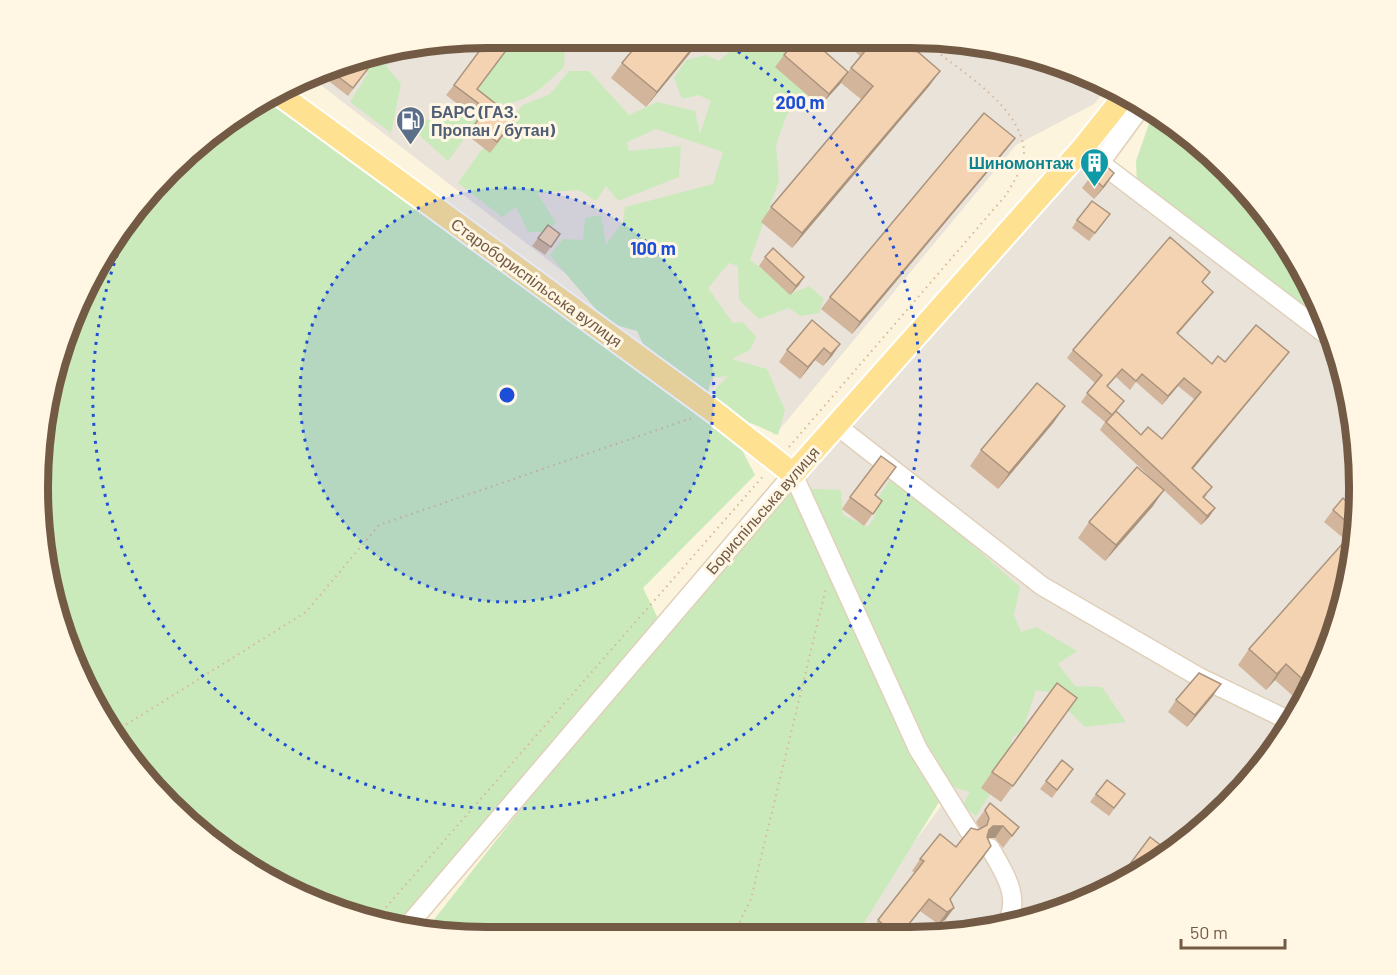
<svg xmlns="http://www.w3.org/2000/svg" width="1397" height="975" font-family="Barlow,sans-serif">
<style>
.industrial{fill:#eae3da}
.green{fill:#caeabc}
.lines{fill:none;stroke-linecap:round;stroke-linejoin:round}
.minor-casing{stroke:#e1d0b9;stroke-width:21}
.major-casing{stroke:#fff;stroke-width:26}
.path{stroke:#d8b797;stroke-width:2;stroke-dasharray:1.5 4.5;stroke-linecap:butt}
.minor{stroke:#fff;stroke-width:18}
.major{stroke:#ffe192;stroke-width:22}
.wall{fill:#d2b59a;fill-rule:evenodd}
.shaded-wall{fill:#ab947d}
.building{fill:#f4d3b3;stroke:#ab947d;stroke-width:1.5}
.ring{fill:none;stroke:#1d4ed8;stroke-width:3;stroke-dasharray:3 6}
.labels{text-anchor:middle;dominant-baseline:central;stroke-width:6;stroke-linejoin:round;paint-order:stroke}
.service-label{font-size:16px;font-weight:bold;fill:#4e5e75;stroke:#fff7e4;text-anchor:start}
.culture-label{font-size:16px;font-weight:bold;fill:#0d838f;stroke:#fff7e4;text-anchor:end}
.street-label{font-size:16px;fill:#735a45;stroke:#fff7e4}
.rim{fill:none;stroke:#735a45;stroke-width:8}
.centre{fill:#1d4ed8;stroke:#fff7e4;stroke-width:3}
.ring-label{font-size:18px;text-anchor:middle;font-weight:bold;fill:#1d4ed8;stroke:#fff7e4;stroke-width:6;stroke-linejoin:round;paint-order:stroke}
</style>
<rect width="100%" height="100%" fill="#fdf4dd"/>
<g class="industrial">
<path d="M488 38 997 46 1110 85 1094 104 1016 145 775 435 313 79 371 53Z"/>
<path d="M1086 164 1098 168 1336 350 1351 400 1359 488 1351 576 1325 660 1283 738 1227 806 1109 891 997 929 848 931 953 790 1030 666 800 485 1073 170Z"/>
</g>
<g class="green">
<path d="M512 38 565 39 564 67C542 88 523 108 490 103L448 161 410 127 421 121 452 114Z"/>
<path d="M740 42H780C795 59 806 78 810 101L787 114 776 145 779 181 750 260 795 292 809 286 824 299 819 313 800 316 789 308 759 319 739 300 738 266 729 263 708 288 733 323 743 322 756 337 750 350 732 359 767 369 785 410 778 435 751 423 743 432 714 408V390L728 376 711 378 708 394 649 357 637 331 616 325 600 314 550 255 563 239 583 240 585 218 601 215 606 245 623 221 625 207 713 184 723 152 656 129 627 142 629 151 681 146 679 177 618 201 606 186 596 201 579 190 537 193 556 223 545 232H528L516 207 502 217 458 183 479 153 523 105 550 94 569 71H589L629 115 657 102 695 111 700 134 711 101 699 95 682 99 674 78 686 60 706 55 719 61Z"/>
<path d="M399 49 400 53 386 66 401 84 391 133 350 102 368 73 353 61 371 53Z"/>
<path d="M274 97 741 448 755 475 643 588 660 622 399 929 315 903 237 861 169 805 84 687 46 575 41 429 72 315 149 191 238 113Z"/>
<path d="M1152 115 1228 170 1284 238 1325 316 1330 332 1137 186 1136 161Z"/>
<path d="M893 475 1020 587 1014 615 1021 632 1036 627 1077 651 1058 664 1075 686 1102 687 1126 722 1085 727 1068 710 1065 695 1036 690 1023 729 1012 738 1008 767 976 816 962 806 970 792 949 786 859 931 488 937 425 931 605 702 787 488 841 490 843 515 868 527 876 514 874 504Z"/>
</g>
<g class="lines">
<defs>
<g id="minor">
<path d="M1082 149 1332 339"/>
<path d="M1100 163 1141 107"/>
<path d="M836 425 1042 586 1199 677 1292 722"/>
<path d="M990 848C1004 872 1023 899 1005 926"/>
<path d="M405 929 793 474 918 749 969 831"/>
</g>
<path id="major" d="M279 94 713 411 793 474 1082 149 1125 95"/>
</defs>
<use href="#minor" class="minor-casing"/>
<use href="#major" class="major-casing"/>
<g class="path">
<path d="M789 447 1006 195C1013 183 1024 167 1024 153 1023 107 960 71 928 45"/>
<path d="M116 731 306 612 379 525 692 418"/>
<path d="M374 921 765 474"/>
<path d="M734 933 751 899 826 588"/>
</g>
<use href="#minor" class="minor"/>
<use href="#major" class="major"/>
</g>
<g class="wall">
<path d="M700 41 646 107 611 78 622 63Z"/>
<path d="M846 44 910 45 930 85 792 248 761 222 771 207 862 100 841 83 820 106 775 67 784 55 848 72 860 56Z"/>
<path d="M503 55 477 90 508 130 490 153 467 135 478 120 446 95 454 85Z"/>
<path d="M359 58 370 66 348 96 321 75Z"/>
<path d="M1065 69 1076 73 1073 75Z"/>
<path d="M1015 138 1006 150 852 334 821 309 830 297Z"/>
<path d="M1091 176 1106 185 1094 199 1082 188Z"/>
<path d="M1077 220 1104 222 1089 241 1072 228Z"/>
<path d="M548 225 560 234 545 255 532 246Z"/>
<path d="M765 257 804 277 799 285 790 295 759 266Z"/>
<path d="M1202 282 1213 292 1207 300 1178 334 1212 364 1289 352 1283 360 1193 469 1207 495 1204 498 1215 508 1209 517 1201 525 1100 430 1105 422 1081 402 1095 383 1067 358 1073 350ZM1116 377 1130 390 1136 382 1162 405 1178 386 1194 399 1162 439 1141 435 1116 411 1107 387Z"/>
<path d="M840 344 823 366 815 360 800 379 779 362 787 350Z"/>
<path d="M1054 422 998 489 970 466 981 450Z"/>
<path d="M875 496 882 501 864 526 842 509 850 497Z"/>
<path d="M1358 498 1354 547 1324 522 1333 510Z"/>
<path d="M1153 506 1105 561 1078 538 1089 522Z"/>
<path d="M1249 649 1325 660 1302 704 1275 680 1266 690 1238 665Z"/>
<path d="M1213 696 1187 727 1168 712 1176 700Z"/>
<path d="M1066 714 1001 802 981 788 992 772Z"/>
<path d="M1280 723 1283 738 1272 752 1264 747Z"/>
<path d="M1062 760 1073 769 1052 798 1040 789Z"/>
<path d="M1250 769 1255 773 1236 796 1233 794Z"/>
<path d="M1096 794H1125L1109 816 1090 802Z"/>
<path d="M990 803 1019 827 1003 848 995 838H988L991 846 950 899 954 908 945 920 938 924 920 911 905 930 870 931 915 873 912 871 920 859 956 847 980 829 976 822Z"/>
<path d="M1167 850 1116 885 1115 884 1121 876Z"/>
</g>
<g class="shaded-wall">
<path d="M698 41H700L646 107 657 92Z"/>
<path d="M940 71 930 85 792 248 802 233Z"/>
<path d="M848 72 840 84 820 106 829 94Z"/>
<path d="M1015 138 1006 150 852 334 860 322Z"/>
<path d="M1114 173 1106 185 1094 199 1103 187Z"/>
<path d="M804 277 799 285 790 295 796 286Z"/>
<path d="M1213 292 1207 300 1171 341 1177 333Z"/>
<path d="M840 344 832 356 823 366 831 354Z"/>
<path d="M824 348 815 360 800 379 808 367Z"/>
<path d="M1289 352 1283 360 1187 476 1192 468Z"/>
<path d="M1184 378 1178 386 1162 405 1168 396Z"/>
<path d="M1065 406 1054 422 998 489 1009 473Z"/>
<path d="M1164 490 1153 506 1105 561 1116 545Z"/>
<path d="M1215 508 1209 517 1201 525 1207 516Z"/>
<path d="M1286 664 1275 680 1266 690 1277 674Z"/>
<path d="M1221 684 1213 696 1187 727 1195 715Z"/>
<path d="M993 826H1003L995 838H985L989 830Z"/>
<path d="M991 846 983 858 941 911 950 899Z"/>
<path d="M954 908 945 920 938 924 947 912Z"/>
</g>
<g class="building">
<path d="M489 38H502L511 44 477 89 515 119 497 142 475 124 486 109 454 85Z"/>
<path d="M641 40 698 41 657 92 622 63Z"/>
<path d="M794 43H815L848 72 829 94 784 55Z"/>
<path d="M871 44 910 45 940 71 802 233 771 207 873 86 851 68Z"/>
<path d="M359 58 370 66 353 88 331 71Z"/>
<path d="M984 113 1015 138 860 322 830 297Z"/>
<path d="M1103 163 1114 173 1103 187 1091 176Z"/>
<path d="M1092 201 1110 214 1095 233 1077 220Z"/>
<path d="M548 225 560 234 551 247 538 238Z"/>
<path d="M1170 237 1210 272 1202 282 1213 292 1177 333 1212 364 1218 356 1225 362 1256 325 1289 352 1192 468 1212 487 1203 497 1215 508 1207 516 1106 422 1116 411 1141 435 1148 427 1162 439 1201 392 1184 378 1168 396 1142 374 1136 381 1122 369 1107 386 1124 401 1112 415 1087 393 1102 375 1073 350Z"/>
<path d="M773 248 804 277 796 286 765 257Z"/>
<path d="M812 320 840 344 831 354 824 348 808 367 787 350Z"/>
<path d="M1037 383 1065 406 1009 473 981 450Z"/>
<path d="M881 456 896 467 875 495 882 501 873 514 850 497Z"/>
<path d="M1137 467 1164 490 1116 545 1089 522Z"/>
<path d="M1355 495 1358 498 1355 529 1333 510 1343 498 1348 503Z"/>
<path d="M1344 542 1353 550 1351 576 1325 660 1311 687 1286 664 1277 674 1249 649Z"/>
<path d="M1199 673 1221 684 1195 715 1176 700Z"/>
<path d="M1057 683 1077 698 1013 786 992 772Z"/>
<path d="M1280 723 1289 728 1281 741 1272 735Z"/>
<path d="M1062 760 1073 769 1057 790 1046 781Z"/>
<path d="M1250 769 1255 773 1245 784 1242 782Z"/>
<path d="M1107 780 1125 794 1114 808 1096 794Z"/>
<path d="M990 803 1019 827 1012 836 1003 826H993L989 830 987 837 991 846 950 899 954 908 947 912 929 899 904 930 885 931 882 929 885 926 878 920 924 861 920 859 940 834 956 847 971 828 978 830 987 825 989 818 985 810Z"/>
<path d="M1150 837 1167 850 1125 879 1121 876Z"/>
</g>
<circle cx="507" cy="395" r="207" fill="#1d4ed8" fill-opacity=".12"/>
<g class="ring">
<circle cx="507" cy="395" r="207"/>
<path d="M723 42A414 414 0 1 1 133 217"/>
</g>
<defs>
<symbol id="fuel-pin" viewBox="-11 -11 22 30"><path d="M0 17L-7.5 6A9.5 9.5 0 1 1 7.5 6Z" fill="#5c6f8a" stroke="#fff7e4"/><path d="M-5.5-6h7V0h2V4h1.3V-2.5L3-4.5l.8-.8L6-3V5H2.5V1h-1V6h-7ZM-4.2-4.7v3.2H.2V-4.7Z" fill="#fff"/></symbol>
<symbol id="building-pin" viewBox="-11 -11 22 30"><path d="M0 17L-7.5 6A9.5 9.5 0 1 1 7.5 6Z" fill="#0f9aa8" stroke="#fff7e4"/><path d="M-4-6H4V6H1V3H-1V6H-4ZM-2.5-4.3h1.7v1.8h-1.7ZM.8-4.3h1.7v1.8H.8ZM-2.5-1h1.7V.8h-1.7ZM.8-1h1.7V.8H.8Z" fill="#fff"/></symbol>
</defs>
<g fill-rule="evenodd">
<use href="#fuel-pin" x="394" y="104" width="33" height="45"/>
<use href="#building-pin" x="1078" y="146" width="33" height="45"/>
</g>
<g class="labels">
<g class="service-label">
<text x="431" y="111">БАРС (ГАЗ.<tspan x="431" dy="18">Пропан / бутан)</tspan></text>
</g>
<g class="culture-label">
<text x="1073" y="162">Шиномонтаж</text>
</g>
<g class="street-label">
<text transform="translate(537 282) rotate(36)">Старобориспільська вулиця</text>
<text transform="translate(762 510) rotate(-49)">Бориспільська вулиця</text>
</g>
</g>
<path d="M0 0H1397V975H0ZM487 48H910A439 439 0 0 1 1349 487V488A439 439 0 0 1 910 927H487A439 439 0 0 1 48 488V487A439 439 0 0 1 487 48Z" fill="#fff7e4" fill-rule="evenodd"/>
<path class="rim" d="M487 48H910A439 439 0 0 1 1349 487V488A439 439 0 0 1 910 927H487A439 439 0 0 1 48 488V487A439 439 0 0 1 487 48Z"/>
<circle cx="507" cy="395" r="9" class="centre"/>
<g class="ring-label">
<text x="800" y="109">200 m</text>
<text x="653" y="255">100 m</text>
</g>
<path d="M1181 939v9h104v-9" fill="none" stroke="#735a45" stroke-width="3"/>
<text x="1190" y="939" font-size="18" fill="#735a45" stroke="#fff7e4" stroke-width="4.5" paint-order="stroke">50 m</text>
</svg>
